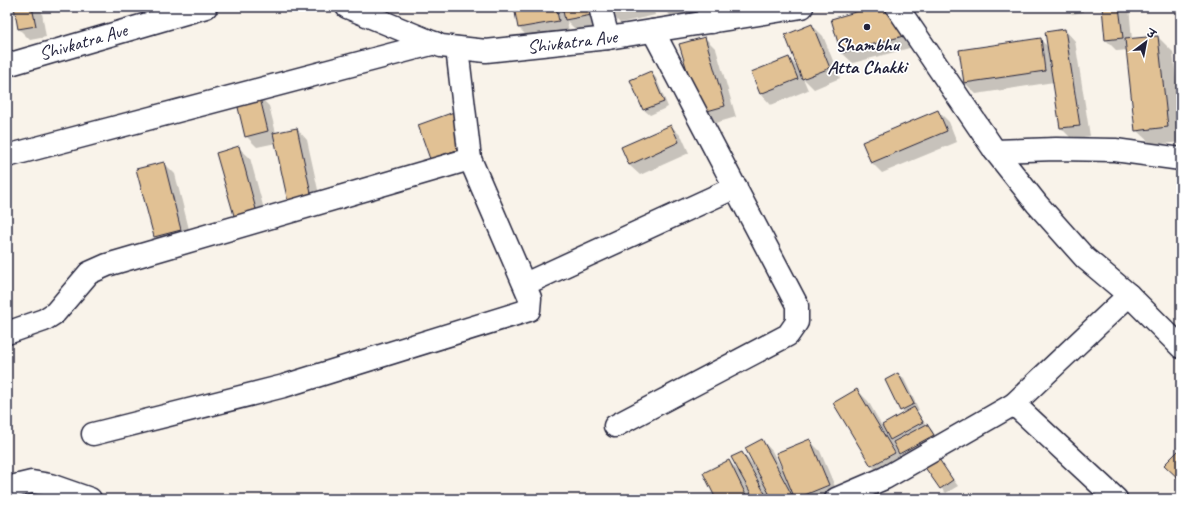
<svg xmlns="http://www.w3.org/2000/svg" width="1188" height="506" font-family="Caveat,'Playpen Sans Deva',sans-serif">
<style>
.shadow{fill:#0003}
.building{fill:#e1c194;stroke:#22223b}
.lines{fill:none;stroke-linecap:round;stroke-linejoin:round}
.minor-casing{stroke:#22223b;stroke-width:25}
.tertiary-casing{stroke:#22223b;stroke-width:25}
.minor{stroke:#fff;stroke-width:22}
.tertiary{stroke:#fff;stroke-width:22}
.poi-dot{fill:#22223b;stroke:#fff;stroke-width:1.5}
.labels{text-anchor:middle;dominant-baseline:central;stroke-width:3.5;stroke-linejoin:round;paint-order:stroke}
.street-label{font-size:19px;fill:#22223b;stroke:#fff}
.poi-label{font-size:19px;font-weight:bold;fill:#22223b;stroke:#fff}
</style>
<rect width="100%" height="100%" fill="#f9f3ea"/>
<filter id="ink" filterUnits="userSpaceOnUse"><feTurbulence type="fractalNoise" baseFrequency=".025" numOctaves="2"/><feDisplacementMap in="SourceGraphic" scale="8" xChannelSelector="R" yChannelSelector="G"/><feConvolveMatrix kernelMatrix="1 2 1 2 8 2 1 2 1" color-interpolation-filters="sRGB"/></filter>
<g filter="url(#ink)">
<g class="shadow">
<path d="M15 7H41L46 37 30 40 19 29Z"/>
<path d="M515 7H604L607 25 576 30 567 21 569 32 530 39 519 28Z"/>
<path d="M608 7H653L655 15 620 23 609 12Z"/>
<path d="M662 7H709L672 17Z"/>
<path d="M877 7 917 46 853 63 842 53Z"/>
<path d="M1066 7H1083V12L1072 14Z"/>
<path d="M1103 7H1129L1132 40 1158 37 1173 52 1181 123V142L1152 145 1136 130 1127 50 1117 51 1106 40Z"/>
<path d="M812 25 823 36 840 78 814 89 803 78 808 90 771 105 761 94 789 58 799 69Z"/>
<path d="M1065 30 1075 41 1090 136 1072 139 1061 128 1054 82 976 94 965 83 1040 39 1049 48Z"/>
<path d="M705 38 716 49 736 117 712 124 681 45Z"/>
<path d="M650 72 656 78 668 107 650 115 644 110 632 80Z"/>
<path d="M258 95 269 106 276 133 297 129 307 140 322 208 300 213 276 143 257 147 246 136Z"/>
<path d="M938 111 949 122 957 142 882 173 871 162Z"/>
<path d="M419 125 476 158 442 170 431 159Z"/>
<path d="M671 126 682 137 689 153 640 175 629 165Z"/>
<path d="M239 148 250 158 268 224 247 229Z"/>
<path d="M164 163 175 174 192 241 166 247 155 237Z"/>
<path d="M898 374 904 379 919 410 917 411 926 425 932 430 938 441 906 458 898 451 905 464 883 476 872 466 857 390 868 401 882 426 904 414 886 380Z"/>
<path d="M762 440 772 451 781 467 809 440 820 451 839 496 832 499H755L753 496 752 497 753 499H717L729 461 740 473 742 453 756 467Z"/>
<path d="M937 458 958 486 946 493 941 488Z"/>
</g>
<g class="building">
<path d="M14 7H32L36 26 18 29Z"/>
<path d="M514 7H556L559 21 518 28Z"/>
<path d="M562 7H596L597 14 565 20Z"/>
<path d="M607 7H634L608 13Z"/>
<path d="M873 7H888L907 35 841 53 831 19Z"/>
<path d="M1102 7H1119L1123 38 1105 40Z"/>
<path d="M812 24 830 68 802 79 785 35Z"/>
<path d="M1065 29 1080 126 1060 128 1045 32Z"/>
<path d="M1158 36 1168 127 1135 131 1125 39Z"/>
<path d="M705 37 725 106 700 113 679 44Z"/>
<path d="M1041 38 1045 71 964 83 959 50Z"/>
<path d="M789 57 798 79 760 94 751 72Z"/>
<path d="M651 71 664 102 643 110 630 80Z"/>
<path d="M259 94 268 131 245 137 236 99Z"/>
<path d="M938 110 947 131 871 163 862 142Z"/>
<path d="M454 112 466 147 430 159 418 125Z"/>
<path d="M671 125 679 142 629 165 621 147Z"/>
<path d="M297 128 312 198 288 202 273 133Z"/>
<path d="M239 146 257 213 235 219 216 153Z"/>
<path d="M164 162 181 230 154 237 136 169Z"/>
<path d="M898 373 914 404 900 411 885 380Z"/>
<path d="M857 389 895 453 871 466 833 403Z"/>
<path d="M914 407 923 422 890 440 882 425Z"/>
<path d="M927 424 934 435 899 454 893 442Z"/>
<path d="M762 439 794 499H772L745 448Z"/>
<path d="M810 439 829 485 795 499 776 453Z"/>
<path d="M1181 448V481L1164 465Z"/>
<path d="M742 452 768 499H754L731 457Z"/>
<path d="M937 456 953 480 940 489 924 466Z"/>
<path d="M729 460 748 499H716L703 473Z"/>
</g>
<g class="lines">
<defs>
<g id="minor">
<path d="M600 7 608 38"/>
<path d="M707 7 712 22"/>
<path d="M897 7 995 151 1037 204 1085 258 1129 295 1181 347"/>
<path d="M995 151 1056 149 1115 150 1181 159"/>
<path d="M7 156 435 43"/>
<path d="M525 284 736 187"/>
<path d="M7 333 44 320 55 313 89 273 107 265 470 159"/>
<path d="M1014 404 1116 499"/>
<path d="M615 426 788 335 797 322V305L653 31"/>
<path d="M93 434 284 386 529 310 530 298 470 159 457 48"/>
<path d="M7 488 32 482 50 485 90 499"/>
<path d="M836 499 885 478 1014 404 1129 295"/>
</g>
<g id="tertiary">
<path d="M347 7 441 46 486 51 608 38 802 7"/>
<path d="M7 65 206 7"/>
</g>
</defs>
<use href="#minor" class="minor-casing"/>
<use href="#tertiary" class="tertiary-casing"/>
<use href="#minor" class="minor"/>
<use href="#tertiary" class="tertiary"/>
</g>
</g>
<circle class="poi-dot" cx="867" cy="27" r="4"/>
<g class="labels">
<g class="street-label">
<text transform="translate(83 42) rotate(-16)">Shivkatra Ave</text>
<text transform="translate(572 42) rotate(-7)">Shivkatra Ave</text>
</g>
<g class="poi-label">
<text x="867" y="45">Shambhu<tspan x="867" dy="22">Atta Chakki</tspan></text>
</g>
</g>
<rect width="1188" height="506" fill="none" stroke="#fff" stroke-width="24"/>
<rect x="12" y="12" width="1164" height="482" fill="none" stroke="#22223b" stroke-width="1.5" filter="url(#ink)"/>
<g transform="translate(1146 42) rotate(32)" stroke="#ffffff" stroke-width="3" paint-order="stroke">
<path d="M0-3L7 15L0 10L-7 15Z" fill="#22223b"/>
<text y="-6" font-size="11" font-weight="bold" text-anchor="middle" fill="#22223b">उ</text>
</g>
</svg>
